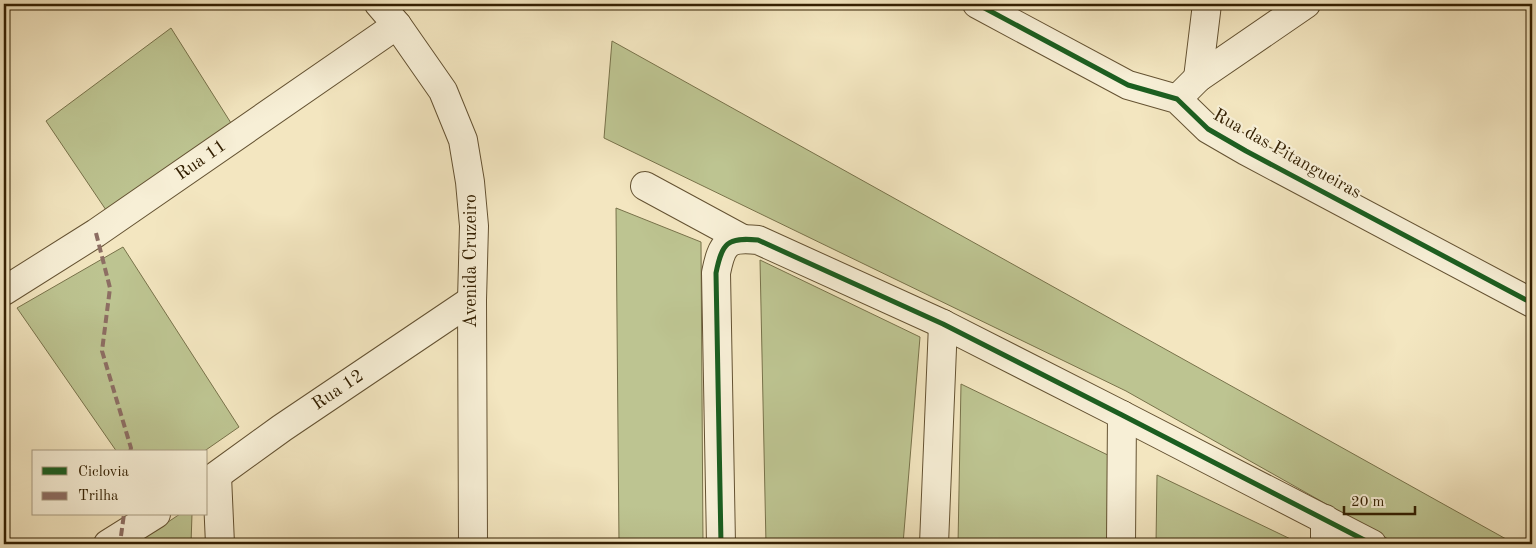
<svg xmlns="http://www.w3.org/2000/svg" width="1536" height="548" font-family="'Old Standard TT',serif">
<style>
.green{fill:#bdc491;stroke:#78724a}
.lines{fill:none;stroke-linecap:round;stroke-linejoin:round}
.minor-casing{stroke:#645232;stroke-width:30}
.tertiary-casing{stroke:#645232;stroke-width:30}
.minor{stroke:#f7efd6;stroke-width:28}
.tertiary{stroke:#f7efd6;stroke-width:28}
.quiet{stroke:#8d6e63;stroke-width:4;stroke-dasharray:8 4;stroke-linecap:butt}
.cycleway-casing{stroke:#f7efd6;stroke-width:8}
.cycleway{stroke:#1b5e20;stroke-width:5}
.labels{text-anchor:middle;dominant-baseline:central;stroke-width:4.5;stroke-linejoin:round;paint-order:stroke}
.street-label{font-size:18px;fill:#342002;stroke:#f7efd6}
</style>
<rect width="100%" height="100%" fill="#f3e6c0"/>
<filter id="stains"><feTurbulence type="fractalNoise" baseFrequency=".004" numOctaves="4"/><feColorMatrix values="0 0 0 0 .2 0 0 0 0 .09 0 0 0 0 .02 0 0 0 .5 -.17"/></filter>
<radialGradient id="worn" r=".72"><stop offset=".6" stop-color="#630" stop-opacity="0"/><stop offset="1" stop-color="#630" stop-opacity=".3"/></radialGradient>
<g class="green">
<path d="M171 28 231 123 106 210 46 121Z"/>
<path d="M612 41 1515 544H1397L1126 391 604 138Z"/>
<path d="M616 208 701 242 703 544H619Z"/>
<path d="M123 247 239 427 203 452H117L17 308Z"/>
<path d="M760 260 920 337 903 544H766Z"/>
<path d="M961 384 1114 458 1110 544H958Z"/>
<path d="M1157 475 1301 544H1156Z"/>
<path d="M180 514H192L191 544H135Z"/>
</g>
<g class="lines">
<defs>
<g id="minor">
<path d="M379 4 397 25 443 91 463 140 470 182 474 226 472 300 473 544"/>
<path d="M1198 78 1207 4"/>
<path d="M645 186 741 238"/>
<path d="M4 291 96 233 397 25"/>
<path d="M217 476 220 544"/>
<path d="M206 483 282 428 472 300"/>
<path d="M108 544 156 514"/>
<path d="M721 544 716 273C722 243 727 237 758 240L943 324 1122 415 1372 544"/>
<path d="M934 544 943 324"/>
<path d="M1121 544 1122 415"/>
<path d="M1325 544V519"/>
</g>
<g id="tertiary">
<path d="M977 4 1128 85 1177 99 1208 129 1246 151 1532 303"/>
<path d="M1177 99 1198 78 1306 4"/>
</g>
</defs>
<use href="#minor" class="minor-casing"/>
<use href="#tertiary" class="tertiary-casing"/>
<use href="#minor" class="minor"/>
<use href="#tertiary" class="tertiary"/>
<g class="quiet">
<path d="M96 233 110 288 102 351 131 448 130 452"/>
<path d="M121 536 124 514"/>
</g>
<defs>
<g id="cycleway">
<path d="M977 4 1128 85 1177 99 1208 129 1246 151 1532 303"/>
<path d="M721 544 716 273C722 243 727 237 758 240L943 324 1122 415 1372 544"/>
</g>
</defs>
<use href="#cycleway" class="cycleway-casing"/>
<use href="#cycleway" class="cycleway"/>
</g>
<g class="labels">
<g class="street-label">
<text transform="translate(1287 154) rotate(29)">Rua das Pitangueiras</text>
<text transform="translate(201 160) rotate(-35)">Rua 11</text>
<text transform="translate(471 261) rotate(-90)">Avenida Cruzeiro</text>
<text transform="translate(338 390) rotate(-34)">Rua 12</text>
</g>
</g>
<rect width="1536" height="548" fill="none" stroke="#f3e6c0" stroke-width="20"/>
<rect x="5" y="5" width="1526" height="538" fill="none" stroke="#342002" stroke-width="2.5"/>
<rect x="10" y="10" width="1516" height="528" fill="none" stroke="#342002"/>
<rect x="32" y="450" width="175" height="65" fill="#f7efd6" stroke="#a99c81"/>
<rect x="42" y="467" width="25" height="8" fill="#1b5e20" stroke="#a99c81"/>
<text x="78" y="476" font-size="15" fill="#342002">Ciclovia</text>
<rect x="42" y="492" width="25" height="8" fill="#8d6e63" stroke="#a99c81"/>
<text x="78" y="500" font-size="15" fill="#342002">Trilha</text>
<path d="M1344 506v8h71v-8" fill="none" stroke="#342002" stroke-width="2.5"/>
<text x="1351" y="506" font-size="15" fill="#342002" stroke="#f7efd6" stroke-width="4" paint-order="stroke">20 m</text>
<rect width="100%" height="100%" filter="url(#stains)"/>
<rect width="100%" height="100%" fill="url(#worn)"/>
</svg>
